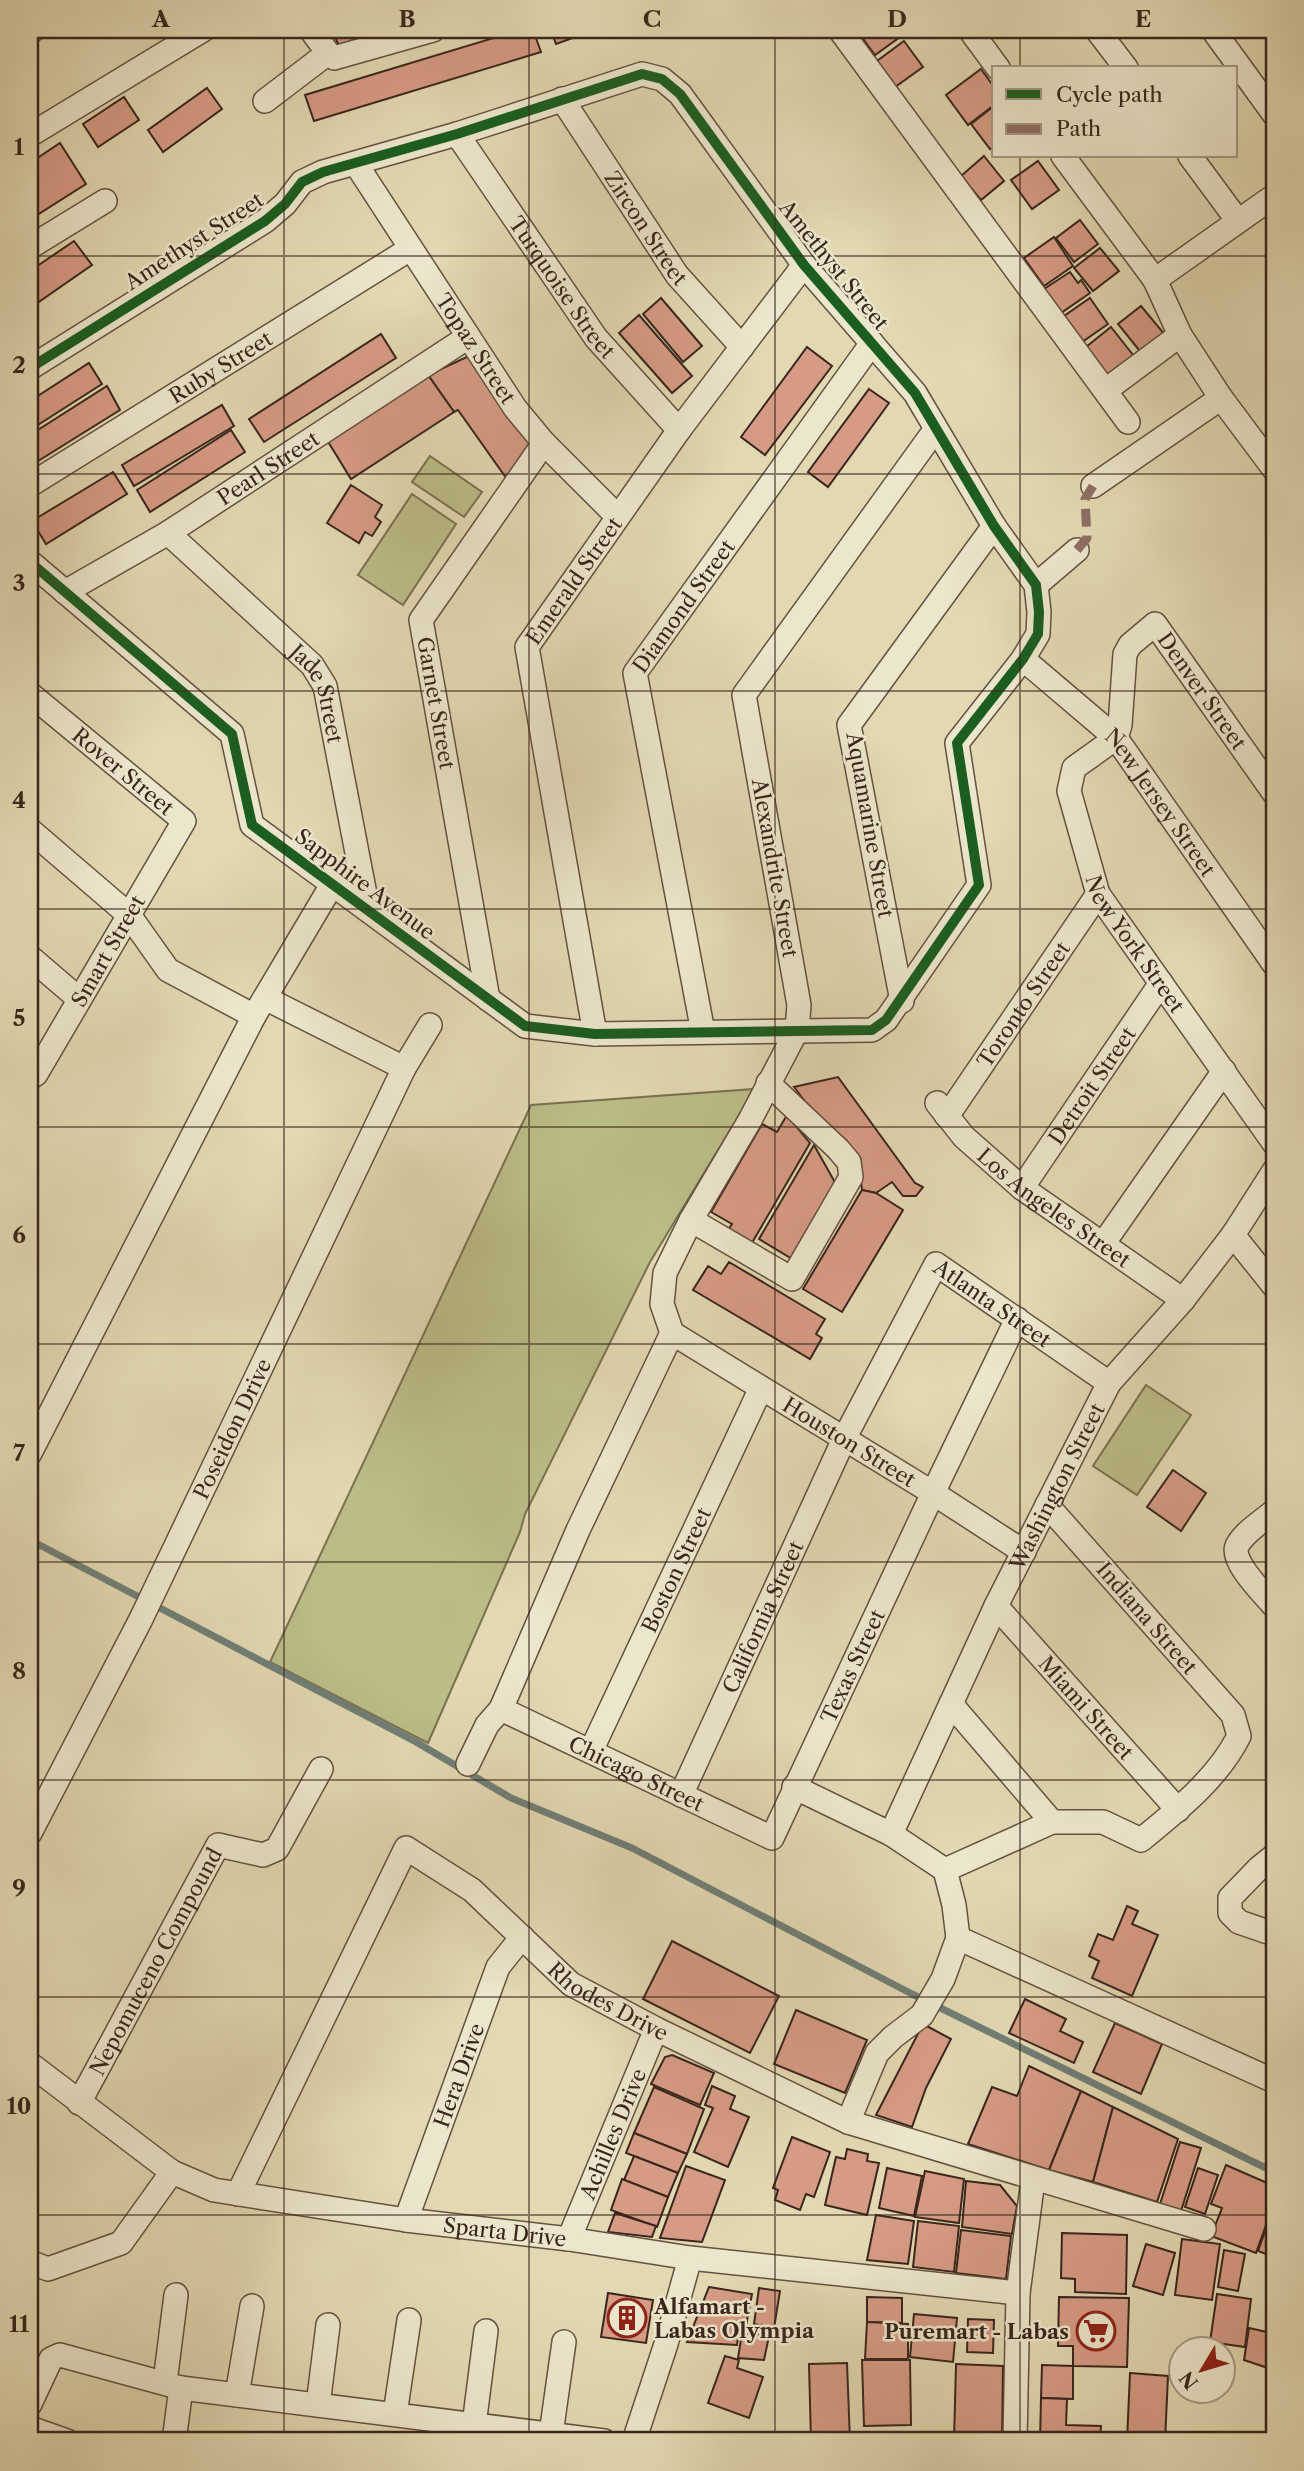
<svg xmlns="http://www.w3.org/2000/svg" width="1304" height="2471" font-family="'Libre Caslon Text',serif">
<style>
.green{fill:#bbbc86;stroke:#7a7152;stroke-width:2}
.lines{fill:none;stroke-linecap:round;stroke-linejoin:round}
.stream{stroke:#717e76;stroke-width:7}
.building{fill:#d69b84;stroke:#3a261d;stroke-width:2}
.minor-casing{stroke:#645242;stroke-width:26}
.minor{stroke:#ece6cc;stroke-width:23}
.quiet{stroke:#8d6e63;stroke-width:9;stroke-dasharray:18 9;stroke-linecap:butt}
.cycleway-casing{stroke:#ece6cc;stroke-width:15}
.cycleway{stroke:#1b5e20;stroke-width:10}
.grid{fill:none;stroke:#3a261d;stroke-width:2;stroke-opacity:0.55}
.labels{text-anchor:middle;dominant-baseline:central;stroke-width:5;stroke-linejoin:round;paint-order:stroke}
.street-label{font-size:21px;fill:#3a261d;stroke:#ece6cc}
.poi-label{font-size:21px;font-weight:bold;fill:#3a261d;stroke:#ece6cc;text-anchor:start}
.neatline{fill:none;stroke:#3a261d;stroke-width:2.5}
.grid-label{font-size:23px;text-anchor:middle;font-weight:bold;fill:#3a261d}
</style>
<rect width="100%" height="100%" fill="#e2d8b1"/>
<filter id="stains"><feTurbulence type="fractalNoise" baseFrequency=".00286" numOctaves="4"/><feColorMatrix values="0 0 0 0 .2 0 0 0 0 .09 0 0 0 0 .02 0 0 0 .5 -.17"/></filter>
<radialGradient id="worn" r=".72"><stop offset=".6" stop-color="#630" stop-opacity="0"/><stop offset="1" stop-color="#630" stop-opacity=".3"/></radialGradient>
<g class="green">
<path d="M430 456 482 492 464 517 412 482Z"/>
<path d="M412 494 456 524 403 605 358 575Z"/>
<path d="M755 1089 650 1262 525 1514 520 1532 428 1743 270 1662 531 1105Z"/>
<path d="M1146 1385 1191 1415 1137 1495 1093 1466Z"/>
</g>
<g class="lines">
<path class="stream" d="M30 1540 416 1742 511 1798 632 1848 912 1994 1274 2172"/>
</g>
<g class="building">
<path d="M331 30H358L361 35 340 47Z"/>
<path d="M520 30H533L541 52 314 121 305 95Z"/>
<path d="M551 30H595L556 44Z"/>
<path d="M860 30H894L900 37 875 55 858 32Z"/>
<path d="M904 41 923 67 895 87 877 61Z"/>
<path d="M981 69 994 87V105L968 125 946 95Z"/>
<path d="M207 88 222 109 163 152 148 130Z"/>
<path d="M124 97 139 120 98 147 83 124Z"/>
<path d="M994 106V146L990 149 971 124Z"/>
<path d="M60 143 86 184 37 215 30 203V163Z"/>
<path d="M984 156 1004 181 981 200 961 176Z"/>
<path d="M1038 161 1059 190 1032 209 1011 180Z"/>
<path d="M1080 220 1098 244 1074 262 1056 238Z"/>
<path d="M1054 237 1073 266 1044 286 1024 258Z"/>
<path d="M74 241 92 265 30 308V271Z"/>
<path d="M1100 248 1119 271 1093 291 1074 268Z"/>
<path d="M1070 272 1078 283 1081 280 1090 293 1061 313 1044 289Z"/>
<path d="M661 298 702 346 683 362 643 314Z"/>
<path d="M1090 298 1108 324 1082 342 1064 316Z"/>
<path d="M1141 306 1166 336 1143 355 1118 324Z"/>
<path d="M639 315 692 376 672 393 619 333Z"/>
<path d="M1111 327 1137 360 1112 380 1086 347Z"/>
<path d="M381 334 396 358 264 442 249 419Z"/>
<path d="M807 347 832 366 765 455 741 437Z"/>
<path d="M469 356 534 447 509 482 458 410 454 412 428 375Z"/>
<path d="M89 363 102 384 30 430V401Z"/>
<path d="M428 375 454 412 351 479 327 440Z"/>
<path d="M107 386 120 410 30 466V435Z"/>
<path d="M869 389 889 403 828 487 808 472Z"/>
<path d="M222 405 234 426 134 486 122 465Z"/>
<path d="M231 430 245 452 150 512 137 490Z"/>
<path d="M113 472 127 494 46 544 32 521Z"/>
<path d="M351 485 382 505 375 517 381 522 372 536 365 532 359 543 327 523Z"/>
<path d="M838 1077 915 1183 923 1187 916 1196H903L892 1182 876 1193 862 1190 860 1174 794 1087Z"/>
<path d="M787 1115 810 1143 749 1248 725 1234 732 1224 711 1212 762 1124 777 1132Z"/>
<path d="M814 1145 837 1186 794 1260 759 1239Z"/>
<path d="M862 1190 876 1193 903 1210 842 1312 803 1289Z"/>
<path d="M729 1262 825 1319 816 1334 822 1338 810 1359 693 1290 708 1266 721 1274Z"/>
<path d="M1173 1470 1206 1493 1181 1531 1147 1507Z"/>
<path d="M1127 1906 1138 1911 1132 1924 1158 1935 1132 1996 1092 1978 1099 1961 1089 1956 1098 1934 1113 1940Z"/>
<path d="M672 1941 779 1996 750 2053 643 1999Z"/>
<path d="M1025 1999 1066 2019 1060 2031 1083 2042 1074 2063 1009 2033Z"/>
<path d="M796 2010 867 2040 845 2093 774 2064Z"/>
<path d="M1115 2023 1162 2044 1141 2094 1093 2072Z"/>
<path d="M923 2024 951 2039 926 2088 912 2127 876 2115Z"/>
<path d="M672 2055 714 2073 700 2105 651 2084 665 2057Z"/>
<path d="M1029 2066 1081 2091 1049 2170 968 2144 992 2087 1017 2096Z"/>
<path d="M712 2086 735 2096 730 2109 749 2117 728 2167 694 2152 713 2108 705 2105Z"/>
<path d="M654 2087 704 2109 687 2154 634 2133Z"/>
<path d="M1081 2091 1113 2107 1093 2182 1049 2170Z"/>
<path d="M1113 2107 1178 2139 1157 2202 1093 2182Z"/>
<path d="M634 2133 687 2154 678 2173 626 2153Z"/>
<path d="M792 2137 830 2152 814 2197 806 2194 800 2210 775 2200 778 2190 773 2188Z"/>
<path d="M1180 2142 1201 2148 1181 2211 1160 2204Z"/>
<path d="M847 2149 868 2154 867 2161 879 2163 867 2215 825 2205 836 2157 845 2159Z"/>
<path d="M634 2156 678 2173 668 2197 624 2180Z"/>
<path d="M1226 2165 1274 2186V2203L1256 2253 1211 2236 1222 2208 1211 2204Z"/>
<path d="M686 2166 725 2180 702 2242 660 2238Z"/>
<path d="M887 2168 922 2176 914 2216 879 2208Z"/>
<path d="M1198 2168 1218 2175 1205 2214 1185 2207Z"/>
<path d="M925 2171 964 2179 959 2223 915 2217Z"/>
<path d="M622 2179 668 2197 657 2227 611 2210Z"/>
<path d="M966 2181 1000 2185 1017 2206 1012 2234 962 2227Z"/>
<path d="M1274 2206V2257L1258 2251Z"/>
<path d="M615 2213 656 2226 652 2237 608 2232Z"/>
<path d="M876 2215 914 2221 908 2264 867 2260Z"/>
<path d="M918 2221 959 2226 954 2272 913 2267Z"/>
<path d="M961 2230 1011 2236 1006 2279 956 2273Z"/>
<path d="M1062 2233 1127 2235 1126 2294 1075 2292V2279L1061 2278Z"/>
<path d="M1182 2239 1220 2244 1212 2300 1175 2295Z"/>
<path d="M1146 2244 1175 2253 1163 2295 1133 2286Z"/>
<path d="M1224 2250 1245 2254 1238 2291 1218 2287Z"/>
<path d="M709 2287 752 2294 745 2331H739L737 2345 687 2342Z"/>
<path d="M759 2288 780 2291 774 2328 754 2324Z"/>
<path d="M608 2293 653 2300 646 2343 601 2337Z"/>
<path d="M1217 2294 1251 2299 1245 2347 1210 2342Z"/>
<path d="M867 2297 902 2298V2323L867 2322Z"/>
<path d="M1059 2297 1129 2298 1127 2367 1073 2366V2346H1058Z"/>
<path d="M1273 2300H1274V2370L1244 2360 1249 2328 1267 2332Z"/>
<path d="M914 2314 957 2318 953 2362 910 2357Z"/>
<path d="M968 2319 994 2320 993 2353 967 2352Z"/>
<path d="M867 2322 908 2324V2359H865Z"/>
<path d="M742 2333 769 2336 764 2360 738 2358Z"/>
<path d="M725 2356 739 2360 737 2368 763 2377 749 2418 708 2403Z"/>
<path d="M862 2360H910L911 2425 864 2426Z"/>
<path d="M847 2363 850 2441H811L809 2364Z"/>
<path d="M956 2364 1003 2366 1002 2441H954Z"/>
<path d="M1042 2365 1073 2366V2399L1041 2398Z"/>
<path d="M1130 2373 1168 2376 1165 2441H1127Z"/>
<path d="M1041 2398 1067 2399 1066 2425 1101 2426 1100 2441H1040Z"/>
</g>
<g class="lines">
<defs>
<g id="minor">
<path d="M311 30 328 53"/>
<path d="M840 30 1128 422"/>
<path d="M970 30 998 68"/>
<path d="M1097 30 1126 68"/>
<path d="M1213 30 1274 114"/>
<path d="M30 32 33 30"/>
<path id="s1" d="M562 99 677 275 742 347"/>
<path d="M265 101 328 53 334 58 341 56 433 30"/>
<path id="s2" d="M457 134 596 338 679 430"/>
<path d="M30 135 203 30"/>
<path d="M1063 156 1155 280 1180 335 1221 398 1274 469"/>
<path d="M1190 156 1238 221"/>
<path id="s3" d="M356 164 515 408 544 443 617 516"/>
<path d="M30 247 105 201"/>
<path d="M1155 280 1274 196"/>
<path d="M30 368 265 221 285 204 302 182 323 172 457 134 642 74 662 79 680 94 804 265 915 393 994 526 1036 585 1039 612 1038 634 1023 659 957 743 979 885 886 1020 872 1030 595 1034 525 1026 252 825 232 734 30 562"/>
<path d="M1106 390 1180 335"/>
<path id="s4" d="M30 485 410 249"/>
<path d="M1093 486 1221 398"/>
<path id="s5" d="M168 533 312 665 325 686 368 910"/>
<path d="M1036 585 1077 550"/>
<path id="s6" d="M65 592 168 533 468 337"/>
<path id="s7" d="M1023 659 1116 738 1274 964"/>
<path id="s8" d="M30 694 184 821 36 1074 30 1078"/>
<path id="s9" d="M1274 793 1155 624 1130 645 1125 654 1120 725 1116 738 1074 768 1069 791 1098 894 1274 1143"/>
<path d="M30 830 129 915 168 970 254 1016"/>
<path d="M30 957 79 999"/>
<path d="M265 998 404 1068"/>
<path d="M488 999 421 620 544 443"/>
<path d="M902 1001 849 725 994 526"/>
<path id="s10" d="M703 1032 635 673 872 343"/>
<path id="s11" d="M595 1034 527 647 679 430 804 265"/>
<path id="s12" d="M937 1103 964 1137 1022 1188 1183 1300"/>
<path id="s13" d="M946 1115 954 1106 1098 894"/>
<path id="s14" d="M1022 1188 1161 983"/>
<path d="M691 1220 792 1279 851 1177 849 1162 838 1149 768 1083"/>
<path d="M1233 1235 1274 1286"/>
<path d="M1103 1244 1224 1071"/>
<path d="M672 1333 662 1304 665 1273 691 1220 750 1120 797 1030 799 1005 744 695 935 430"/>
<path id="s15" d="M672 1333 933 1493 1024 1552"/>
<path d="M30 1453 254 1016 333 883"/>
<path d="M1274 1511C1263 1521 1244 1532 1237 1546 1230 1561 1264 1594 1274 1606"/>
<path id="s16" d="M996 1606 1178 1810"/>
<path d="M951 1704 1052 1822"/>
<path id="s17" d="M501 1709 772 1838 933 1493 1017 1319"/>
<path id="s18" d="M591 1751 761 1388"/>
<path d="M468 1764 487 1725 501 1709 578 1530 672 1333"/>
<path d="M794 1787 891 1834 945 1870 954 1905 958 1938 943 1979 922 2015 893 2037 877 2053 848 2122"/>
<path id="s19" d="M681 1795 844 1439 936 1264 1109 1383"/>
<path id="s20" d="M30 1833 141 1619 404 1068 430 1025"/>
<path id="s21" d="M891 1834 996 1606 1109 1383 1183 1300 1233 1235 1274 1171"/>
<path d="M1274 1856 1259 1868 1230 1898V1913L1239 1922 1274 1934"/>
<path d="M945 1870 1052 1822H1103L1141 1840C1178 1810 1218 1778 1239 1736L1233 1715 1047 1505"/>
<path d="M958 1938 1274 2081"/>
<path id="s22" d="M30 2064 172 2172 214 2190 406 2220 569 2239 690 2258 1018 2293"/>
<path id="s23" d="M79 2103 218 1845 263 1855 277 1849 321 1769"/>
<path id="s24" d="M238 2194 406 1848 472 1890 571 1984 656 2029 848 2122 1204 2229"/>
<path id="s25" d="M406 2220 498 1967 522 1937"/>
<path id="s26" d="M569 2239 656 2029"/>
<path d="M30 2262 48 2269 121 2243 172 2172"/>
<path d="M165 2382 176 2295"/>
<path d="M237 2395 252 2306"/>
<path d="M30 2404 51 2359 60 2355 181 2388 604 2441"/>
<path d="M318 2405 328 2325"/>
<path d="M395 2414 409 2320"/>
<path d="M474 2425 486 2331"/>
<path d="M30 2428 67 2441"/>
<path d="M551 2434 564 2342"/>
<path d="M174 2441 181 2388"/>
<path d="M634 2441 666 2344 690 2258"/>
<path d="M1015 2441 1018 2293 1033 2180"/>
</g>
</defs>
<use href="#minor" class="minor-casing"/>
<use href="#minor" class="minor"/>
<path class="quiet" d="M1077 550 1087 538 1085 499 1093 486"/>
<defs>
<path id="cycleway" d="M30 368 265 221 285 204 302 182 323 172 457 134 642 74 662 79 680 94 804 265 915 393 994 526 1036 585 1039 612 1038 634 1023 659 957 743 979 885 886 1020 872 1030 595 1034 525 1026 252 825 232 734 30 562"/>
</defs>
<use href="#cycleway" class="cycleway-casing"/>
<use href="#cycleway" class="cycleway"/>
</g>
<path class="grid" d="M284 30V2441M529 30V2441M775 30V2441M1020 30V68M1020 156V2441M30 256H1274M30 474H1274M30 691H1274M30 909H1274M30 1127H1274M30 1344H1274M30 1562H1274M30 1780H1274M30 1997H1274M30 2215H1274"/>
<defs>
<symbol id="building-ring" viewBox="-11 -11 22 22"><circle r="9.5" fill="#ece6cc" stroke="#8f2418" stroke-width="1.5"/><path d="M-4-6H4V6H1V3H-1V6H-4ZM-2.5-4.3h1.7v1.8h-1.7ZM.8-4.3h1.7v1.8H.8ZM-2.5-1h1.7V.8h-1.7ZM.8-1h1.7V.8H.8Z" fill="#8f2418"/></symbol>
<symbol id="supermarket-ring" viewBox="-11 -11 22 22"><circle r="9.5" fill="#ece6cc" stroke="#8f2418" stroke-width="1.5"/><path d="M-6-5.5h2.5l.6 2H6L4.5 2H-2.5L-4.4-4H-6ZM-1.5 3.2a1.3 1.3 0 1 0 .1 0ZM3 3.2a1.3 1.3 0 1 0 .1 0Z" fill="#8f2418"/></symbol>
</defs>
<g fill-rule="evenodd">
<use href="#building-ring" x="605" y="2296" width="44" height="44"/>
<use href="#supermarket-ring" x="1074" y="2309" width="44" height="44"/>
</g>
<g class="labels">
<g class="street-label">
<text stroke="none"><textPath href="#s1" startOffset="154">Zircon Street</textPath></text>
<text transform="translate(194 241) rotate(-33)">Amethyst Street</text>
<text transform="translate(834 265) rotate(51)">Amethyst Street</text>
<text stroke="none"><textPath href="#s2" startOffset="186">Turquoise Street</textPath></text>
<text stroke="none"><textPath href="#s3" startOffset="220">Topaz Street</textPath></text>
<text stroke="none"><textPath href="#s4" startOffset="224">Ruby Street</textPath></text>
<text stroke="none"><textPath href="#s6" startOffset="238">Pearl Street</textPath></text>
<text stroke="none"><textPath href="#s11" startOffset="474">Emerald Street</textPath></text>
<text stroke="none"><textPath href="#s10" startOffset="448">Diamond Street</textPath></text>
<text transform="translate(1202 691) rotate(55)">Denver Street</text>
<text stroke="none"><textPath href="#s5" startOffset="224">Jade Street</textPath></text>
<text transform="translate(436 703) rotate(80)">Garnet Street</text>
<text stroke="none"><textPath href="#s8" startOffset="121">Rover Street</textPath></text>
<text stroke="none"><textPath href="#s7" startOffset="200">New Jersey Street</textPath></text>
<text transform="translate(870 825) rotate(80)">Aquamarine Street</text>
<text transform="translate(775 868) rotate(80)">Alexandrite Street</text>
<text transform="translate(365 884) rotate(37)">Sapphire Avenue</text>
<text stroke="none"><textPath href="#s9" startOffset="578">New York Street</textPath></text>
<text transform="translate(108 951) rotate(-60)">Smart Street</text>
<text stroke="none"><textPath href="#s13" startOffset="135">Toronto Street</textPath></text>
<text stroke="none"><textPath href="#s14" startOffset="124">Detroit Street</textPath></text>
<text stroke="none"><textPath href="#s12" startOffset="158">Los Angeles Street</textPath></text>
<text stroke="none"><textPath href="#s19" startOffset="658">Atlanta Street</textPath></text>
<text stroke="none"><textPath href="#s20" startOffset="452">Poseidon Drive</textPath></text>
<text stroke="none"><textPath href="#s15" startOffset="208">Houston Street</textPath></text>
<text stroke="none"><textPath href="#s21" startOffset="385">Washington Street</textPath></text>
<text stroke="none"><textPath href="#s18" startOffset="200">Boston Street</textPath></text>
<text stroke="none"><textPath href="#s19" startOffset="196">California Street</textPath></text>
<text transform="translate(1147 1618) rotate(49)">Indiana Street</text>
<text stroke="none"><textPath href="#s17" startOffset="490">Texas Street</textPath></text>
<text stroke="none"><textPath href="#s16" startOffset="136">Miami Street</textPath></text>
<text stroke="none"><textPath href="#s17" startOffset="150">Chicago Street</textPath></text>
<text stroke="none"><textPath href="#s23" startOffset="161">Nepomuceno Compound</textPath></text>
<text stroke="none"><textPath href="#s24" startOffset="640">Rhodes Drive</textPath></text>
<text stroke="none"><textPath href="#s25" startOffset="154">Hera Drive</textPath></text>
<text stroke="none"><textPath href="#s26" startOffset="114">Achilles Drive</textPath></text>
<text stroke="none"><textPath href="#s22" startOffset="518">Sparta Drive</textPath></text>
</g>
<g class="poi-label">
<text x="654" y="2306">Alfamart -<tspan x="654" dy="24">Labas Olympia</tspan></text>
<text x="1069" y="2331" text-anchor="end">Puremart - Labas</text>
</g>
</g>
<rect width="1304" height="2471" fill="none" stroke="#e2d8b1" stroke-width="77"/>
<rect x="992" y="66" width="245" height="91" fill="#ece6cc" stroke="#a59986" stroke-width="2"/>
<rect x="1006" y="89" width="35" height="10" fill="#1b5e20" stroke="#a59986" stroke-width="2"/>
<text x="1056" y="102" font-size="21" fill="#3a261d">Cycle path</text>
<rect x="1006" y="124" width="35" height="10" fill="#8d6e63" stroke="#a59986" stroke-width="2"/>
<text x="1056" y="136" font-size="21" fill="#3a261d">Path</text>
<g transform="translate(1202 2370) rotate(232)"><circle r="33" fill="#ece6cc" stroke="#a59986" stroke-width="2"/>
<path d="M0-5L12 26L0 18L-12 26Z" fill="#8f2418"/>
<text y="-10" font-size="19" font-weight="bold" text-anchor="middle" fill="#3a261d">N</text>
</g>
<rect x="38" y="38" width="1228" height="2394" class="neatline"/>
<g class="grid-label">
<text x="161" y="27">A</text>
<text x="407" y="27">B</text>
<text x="652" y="27">C</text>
<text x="897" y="27">D</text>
<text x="1143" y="27">E</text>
<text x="19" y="155">1</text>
<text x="19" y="373">2</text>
<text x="19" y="591">3</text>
<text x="19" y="808">4</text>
<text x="19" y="1026">5</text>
<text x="19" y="1243">6</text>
<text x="19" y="1461">7</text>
<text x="19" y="1679">8</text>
<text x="19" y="1896">9</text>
<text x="19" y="2114">10</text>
<text x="19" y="2332">11</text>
</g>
<rect width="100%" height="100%" filter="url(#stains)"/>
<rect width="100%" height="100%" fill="url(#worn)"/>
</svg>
